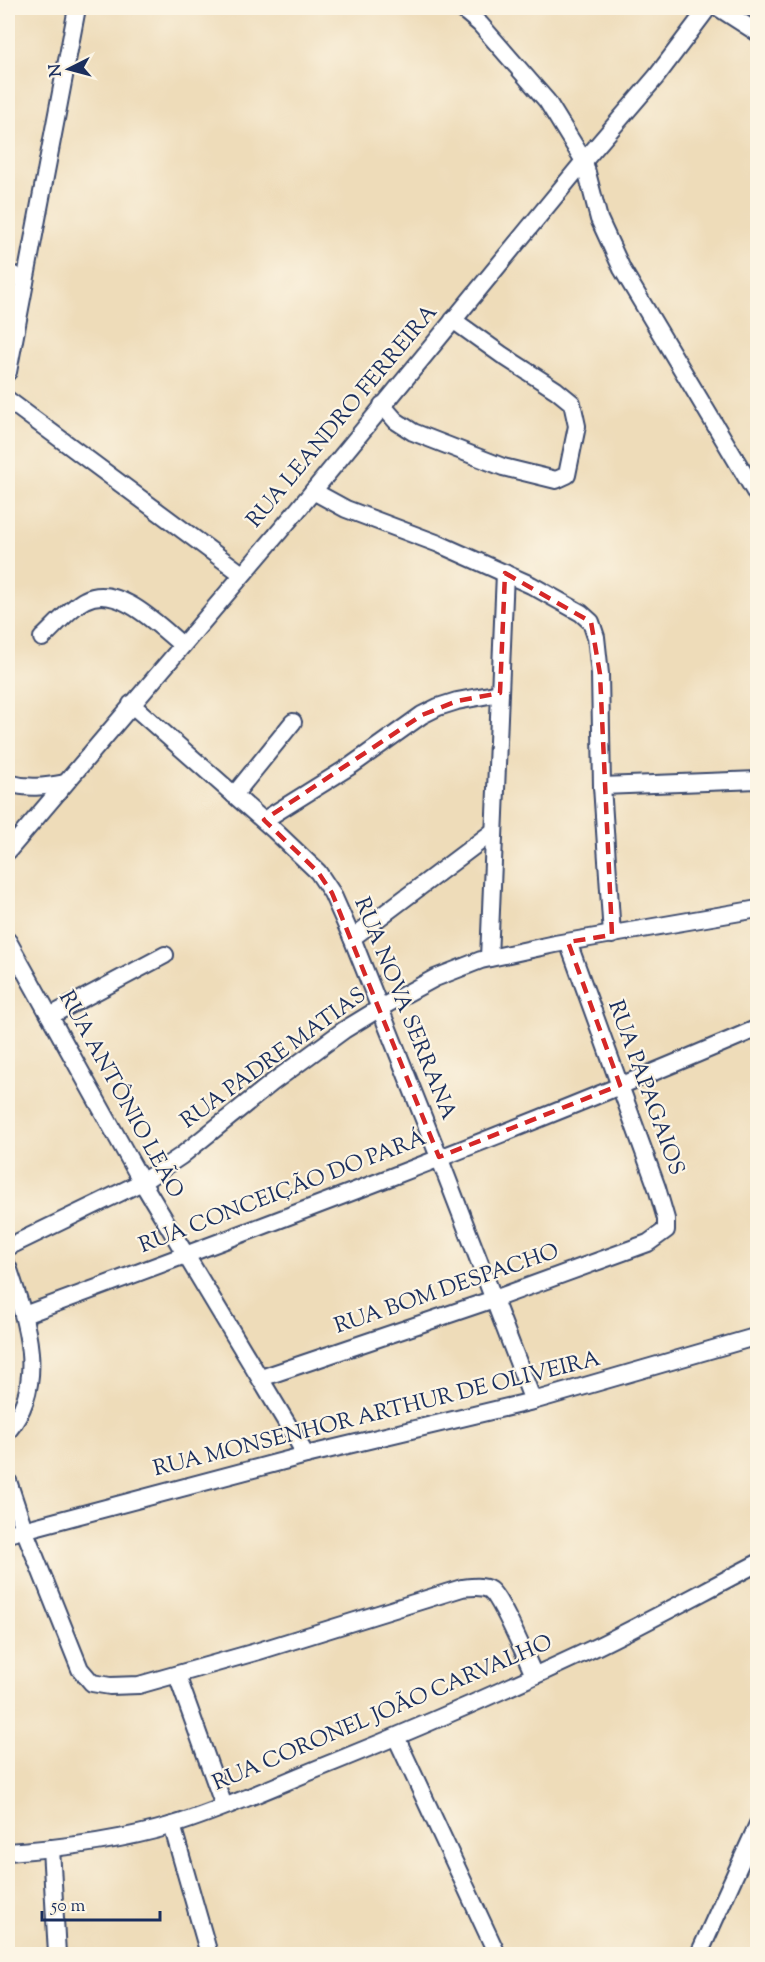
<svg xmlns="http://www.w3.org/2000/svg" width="765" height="1962" font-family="'Sorts Mill Goudy',serif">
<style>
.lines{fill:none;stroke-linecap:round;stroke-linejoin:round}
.minor-casing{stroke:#3b496c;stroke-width:20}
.minor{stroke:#fff;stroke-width:16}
.marked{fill:none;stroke:#d62828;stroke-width:4.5;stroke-dasharray:12 8;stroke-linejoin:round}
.labels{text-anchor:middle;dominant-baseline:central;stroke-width:4.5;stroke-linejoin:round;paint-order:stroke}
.street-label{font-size:22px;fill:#1b2f5e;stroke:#fcf5e5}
</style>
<rect width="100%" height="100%" fill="#fcf5e5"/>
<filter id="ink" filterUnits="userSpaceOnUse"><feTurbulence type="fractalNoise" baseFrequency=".0167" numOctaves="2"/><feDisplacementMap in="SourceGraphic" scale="12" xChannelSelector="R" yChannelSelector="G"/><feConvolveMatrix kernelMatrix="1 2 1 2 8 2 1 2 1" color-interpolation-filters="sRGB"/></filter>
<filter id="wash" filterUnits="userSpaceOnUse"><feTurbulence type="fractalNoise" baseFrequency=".008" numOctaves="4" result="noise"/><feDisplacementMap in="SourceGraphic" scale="24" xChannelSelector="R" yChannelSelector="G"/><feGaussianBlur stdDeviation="1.35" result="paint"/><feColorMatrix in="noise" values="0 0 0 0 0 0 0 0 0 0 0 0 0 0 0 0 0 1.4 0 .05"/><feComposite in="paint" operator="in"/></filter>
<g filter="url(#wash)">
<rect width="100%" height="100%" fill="#eedcb9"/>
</g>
<g filter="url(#ink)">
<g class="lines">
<defs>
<g id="minor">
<path d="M461 8 480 24 547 101 584 161 599 219 622 269 758 497"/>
<path d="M719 8 758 33"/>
<path d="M8 272 25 282"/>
<path d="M8 372 77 8"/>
<path d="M8 400 242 574"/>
<path d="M382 405 396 421 413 432 503 467 556 480 567 475 577 426 572 403 556 390 502 355 453 320"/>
<path d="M313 491 346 509 439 544 531 585 581 613 591 622 596 637 600 674 602 786 612 935"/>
<path d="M42 638C53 628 72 606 85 600 118 583 158 625 182 645"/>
<path d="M131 704 274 830 318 872 332 893 352 938 439 1157 533 1401"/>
<path d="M8 783C28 789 44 787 65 783"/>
<path d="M602 786 758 780"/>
<path d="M234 795 293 722"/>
<path d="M264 820 352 765 422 715 438 707 457 701 500 693"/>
<path d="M8 851 296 512 584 161 656 77 708 8"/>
<path d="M352 938 494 831"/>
<path d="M8 941 142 1182 306 1455"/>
<path d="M489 958 505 573"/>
<path d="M50 1016 165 955"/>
<path d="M8 1247 142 1182 181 1156 273 1082 344 1030 380 1008 435 978 481 960 555 944 758 909"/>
<path d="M8 1267C26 1320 48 1382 8 1431"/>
<path d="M24 1315C270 1224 516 1132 758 1028"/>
<path d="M261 1378 494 1299 648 1243 666 1230V1219L657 1188 568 942"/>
<path d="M8 1481 24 1529 80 1669 92 1683 110 1686 139 1685 259 1651 462 1588C471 1587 482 1585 490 1590 501 1598 527 1660 534 1675"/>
<path d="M8 1534 306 1455 533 1401 758 1336"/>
<path d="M177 1675 224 1806"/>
<path d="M396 1737 497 1954"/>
<path d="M172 1825 209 1954"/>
<path d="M51 1848 57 1954"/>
<path d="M8 1852C63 1848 120 1841 173 1825 228 1808 281 1783 334 1762 421 1727 507 1689 592 1649 648 1622 702 1592 758 1563"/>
<path d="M699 1954 758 1824"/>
</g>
</defs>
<use href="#minor" class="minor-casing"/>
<use href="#minor" class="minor"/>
</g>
</g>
<path class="marked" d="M505 573 591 622 600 674 612 935 568 942 620 1085 439 1157 332 893 318 872 264 820 422 715 457 701 500 693Z"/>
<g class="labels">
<g class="street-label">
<text transform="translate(343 417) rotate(-50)">RUA LEANDRO FERREIRA</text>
<text transform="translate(404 1009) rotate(68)">RUA NOVA SERRANA</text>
<text transform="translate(274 1059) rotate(-36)">RUA PADRE MATIAS</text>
<text transform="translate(645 1088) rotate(70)">RUA PAPAGAIOS</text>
<text transform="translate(120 1095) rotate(61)">RUA ANTÔNIO LEÃO</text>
<text transform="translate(283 1193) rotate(-21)">RUA CONCEIÇÃO DO PARÁ</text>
<text transform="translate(447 1290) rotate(-19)">RUA BOM DESPACHO</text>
<text transform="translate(377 1415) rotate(-14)">RUA MONSENHOR ARTHUR DE OLIVEIRA</text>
<text transform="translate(383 1714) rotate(-23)">RUA CORONEL JOÃO CARVALHO</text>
</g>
</g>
<rect width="765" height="1962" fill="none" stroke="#fcf5e5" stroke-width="30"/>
<g transform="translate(69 69) rotate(264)" stroke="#fcf5e5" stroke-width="4.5" paint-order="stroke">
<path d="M0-4.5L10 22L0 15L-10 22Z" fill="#1b2f5e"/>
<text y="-9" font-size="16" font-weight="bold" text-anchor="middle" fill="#1b2f5e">N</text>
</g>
<path d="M42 1911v9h118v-9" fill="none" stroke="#1b2f5e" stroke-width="3"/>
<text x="51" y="1911" font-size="18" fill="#1b2f5e" stroke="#fcf5e5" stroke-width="4.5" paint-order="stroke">50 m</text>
</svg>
